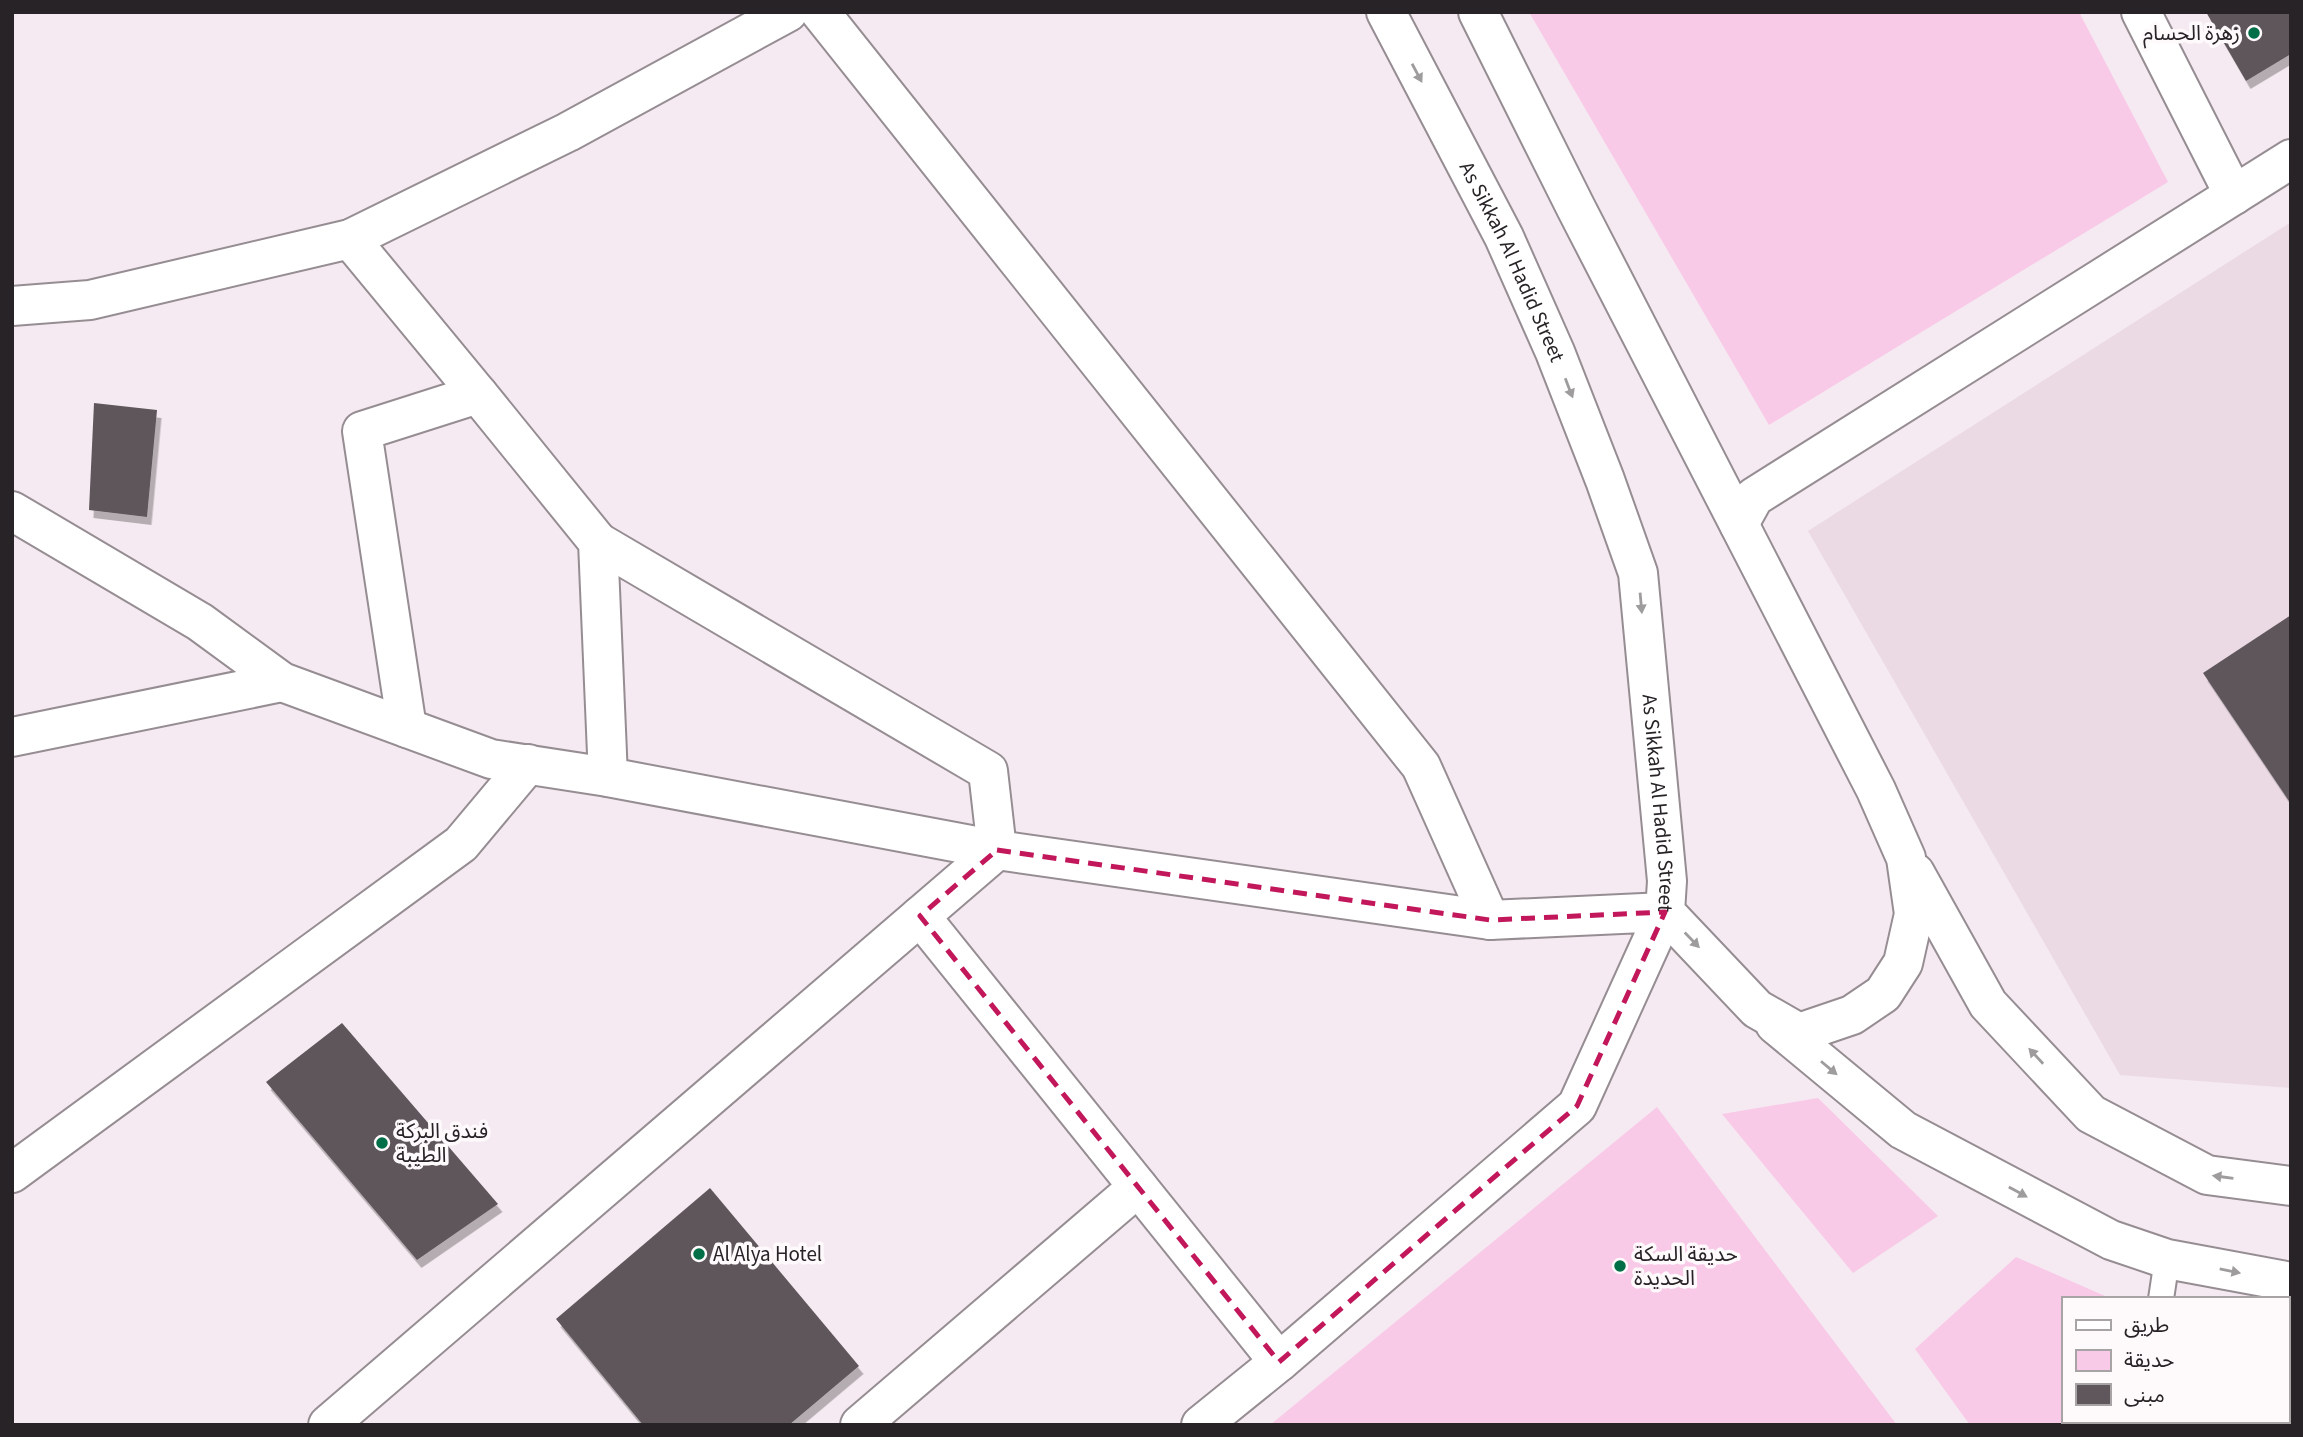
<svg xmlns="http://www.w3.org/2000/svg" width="2303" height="1437" font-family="'Source Sans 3','Noto Sans Arabic',sans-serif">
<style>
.built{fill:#ebdae4}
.green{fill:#f9c9e8}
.building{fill:#5f575c;filter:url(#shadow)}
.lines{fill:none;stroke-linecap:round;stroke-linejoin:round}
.service-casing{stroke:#968d93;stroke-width:28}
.minor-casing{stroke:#968d93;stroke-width:42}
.secondary-casing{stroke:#968d93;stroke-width:42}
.service{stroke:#fff;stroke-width:24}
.minor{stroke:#fff;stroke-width:38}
.secondary{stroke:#fff;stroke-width:38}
.oneway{fill:#9e9c9d}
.marked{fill:none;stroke:#c2185b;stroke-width:5;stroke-dasharray:14 9;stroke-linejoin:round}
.poi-dot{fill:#006f47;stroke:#fefafc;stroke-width:2.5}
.labels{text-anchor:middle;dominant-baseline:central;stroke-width:7;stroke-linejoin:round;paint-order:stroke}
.poi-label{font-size:21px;fill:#272326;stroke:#fefafc;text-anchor:start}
.street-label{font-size:21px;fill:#272326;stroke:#fefafc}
</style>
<defs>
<filter id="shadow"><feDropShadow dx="4.5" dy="8" stdDeviation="0" flood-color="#0004"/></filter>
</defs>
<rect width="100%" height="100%" fill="#f5eaf1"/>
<path class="built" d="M2291 222V1088L2120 1075 1808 531Z"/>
<g class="green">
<path d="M1529 12H2079L2168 182 1769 425Z"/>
<path d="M1818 1098 1938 1216 1853 1273 1722 1114Z"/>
<path d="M1657 1107 1897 1425H1270Z"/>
<path d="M2016 1257 2112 1299H2063V1421H2101V1425H1970L1915 1349Z"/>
</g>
<g class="building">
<path d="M2206 12H2291V54L2246 81Z"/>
<path d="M94 403 157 410 147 517 89 510Z"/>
<path d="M2291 615V804L2203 673Z"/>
<path d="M342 1023 498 1204 417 1260 266 1082Z"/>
<path d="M710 1188 859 1366 789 1425H643L556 1319Z"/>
</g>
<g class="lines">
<defs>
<g id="service">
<path d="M2161 1299 2167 1259"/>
<path d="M2145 1425V1421"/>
</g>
<g id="minor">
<path d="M820 12 1421 766 1490 920"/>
<path d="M2141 12 2234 195"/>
<path d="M350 239 478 394"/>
<path d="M12 511 200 622 282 682 491 759 608 777 997 850 1490 920 1665 912 1577 1106 1279 1362 1201 1425"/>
<path d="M1739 524 1754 497 2291 159"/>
<path d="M407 728 362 431 478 394 598 542 608 777"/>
<path d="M12 737 282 682"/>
<path d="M920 916 1279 1362"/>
<path d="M12 1173 461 844 528 764"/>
<path d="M328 1425 997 850 988 771 598 542"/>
<path d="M860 1425 1138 1187"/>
</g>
<g id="secondary">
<path id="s1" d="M1386 12 1504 237 1555 352 1605 480 1638 573 1667 881 1665 912 1757 1009 1799 1033 1852 1015 1883 994 1903 963 1914 914 1906 858 1876 790 1576 208 1478 12"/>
<path d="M12 306 90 300 350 239 568 132 788 12"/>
<path d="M1915 873 1988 1004 2091 1114 2207 1175 2291 1186"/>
<path d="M1775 1024 1903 1130 2111 1240 2167 1259 2291 1282"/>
</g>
</defs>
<use href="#service" class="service-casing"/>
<use href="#minor" class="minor-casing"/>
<use href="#secondary" class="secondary-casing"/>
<use href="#service" class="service"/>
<use href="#minor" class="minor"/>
<use href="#secondary" class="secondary"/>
</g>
<defs><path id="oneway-solid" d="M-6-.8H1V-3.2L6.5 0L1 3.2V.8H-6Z" transform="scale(1.75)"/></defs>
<g class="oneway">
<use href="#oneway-solid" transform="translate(1417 73) rotate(62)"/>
<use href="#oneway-solid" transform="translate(1569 388) rotate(69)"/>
<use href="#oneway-solid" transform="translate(1641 603) rotate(85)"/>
<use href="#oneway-solid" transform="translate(1692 940) rotate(46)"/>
<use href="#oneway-solid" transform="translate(2036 1056) rotate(-133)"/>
<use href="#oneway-solid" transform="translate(1829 1068) rotate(40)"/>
<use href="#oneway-solid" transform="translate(2223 1177) rotate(-172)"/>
<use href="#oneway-solid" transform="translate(2018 1192) rotate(29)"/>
<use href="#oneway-solid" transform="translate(2230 1271) rotate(11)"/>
</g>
<path class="marked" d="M997 850 1490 920 1665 912 1577 1106 1279 1362 920 916Z"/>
<g class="poi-dot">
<circle cx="2254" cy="33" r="7"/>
<circle cx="382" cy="1143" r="7"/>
<circle cx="699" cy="1254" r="7"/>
<circle cx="1620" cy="1266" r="7"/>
</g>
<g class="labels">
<g class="poi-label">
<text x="2240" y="33" text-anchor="end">زهرة الحسام</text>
<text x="396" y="1131">فندق البركة<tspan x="396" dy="24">الطيبة</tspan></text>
<text x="713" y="1254">Al Alya Hotel</text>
<text x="1634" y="1254">حديقة السكة<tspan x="1634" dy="24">الحديدة</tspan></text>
</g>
<g class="street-label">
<text stroke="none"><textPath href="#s1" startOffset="280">As Sikkah Al Hadid Street</textPath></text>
<text stroke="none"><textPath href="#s1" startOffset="847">As Sikkah Al Hadid Street</textPath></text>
</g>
</g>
<rect width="2303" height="1437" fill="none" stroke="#272326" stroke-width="28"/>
<rect x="2062" y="1297" width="228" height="126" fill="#fefafc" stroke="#a8a4a6" stroke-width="2"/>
<rect x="2076" y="1320" width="35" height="10" fill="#ffffff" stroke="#a8a4a6" stroke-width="2"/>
<text x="2124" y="1332" font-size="21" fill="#272326">طريق</text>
<rect x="2076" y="1350" width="35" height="21" fill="#f9c9e8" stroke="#a8a4a6" stroke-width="2"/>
<text x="2124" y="1367" font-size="21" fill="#272326">حديقة</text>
<rect x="2076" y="1384" width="35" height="21" fill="#5f575c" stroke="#a8a4a6" stroke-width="2"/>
<text x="2124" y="1402" font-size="21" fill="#272326">مبنى</text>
</svg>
